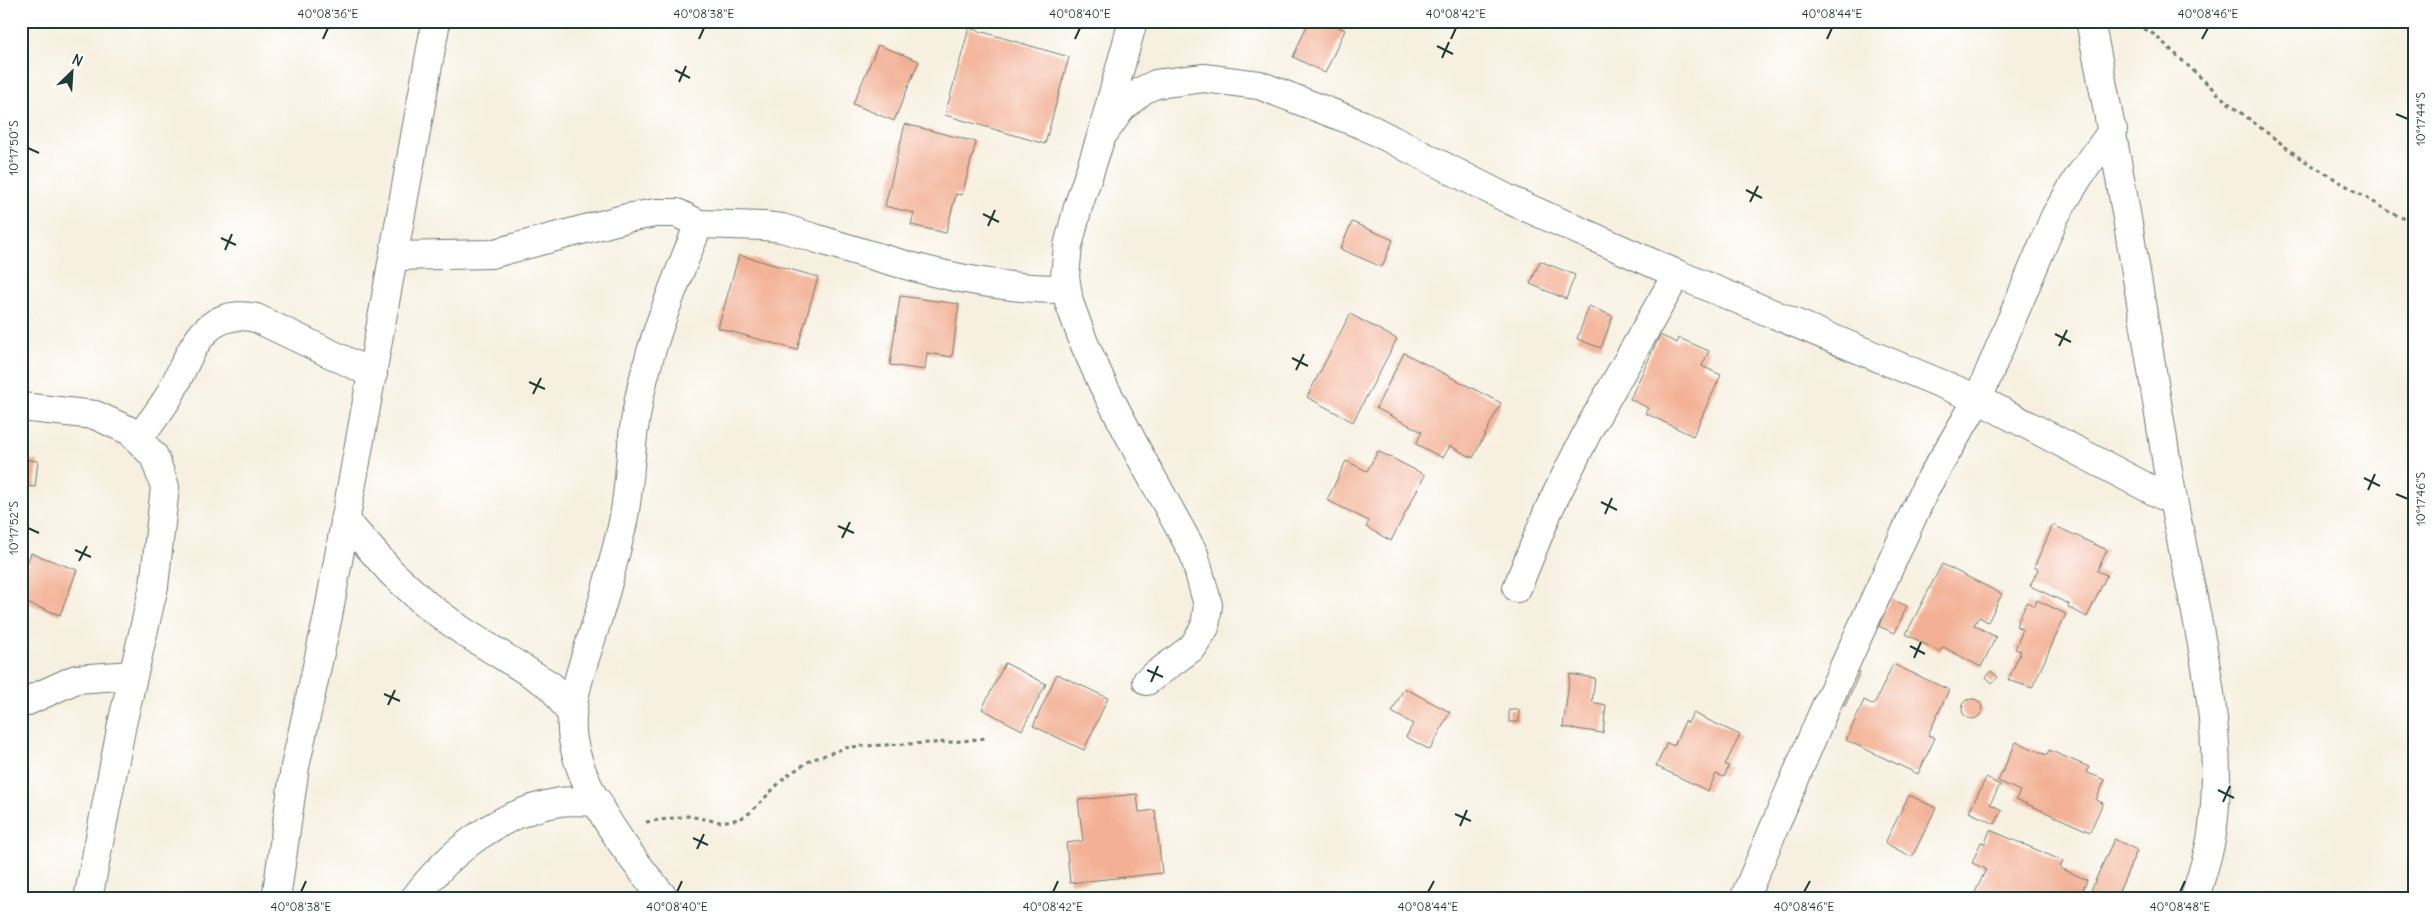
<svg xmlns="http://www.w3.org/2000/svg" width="2435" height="920" font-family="Delius,sans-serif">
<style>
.building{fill:#f3b094}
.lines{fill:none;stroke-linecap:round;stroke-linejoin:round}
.minor-casing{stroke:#6b7c70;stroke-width:30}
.path{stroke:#6b7c70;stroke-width:3;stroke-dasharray:4 4;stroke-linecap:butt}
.minor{stroke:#fff;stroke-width:28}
.ticks{fill:none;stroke:#1f3d34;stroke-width:2}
.neatline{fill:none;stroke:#1f3d34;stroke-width:2}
.ticks-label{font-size:12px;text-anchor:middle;fill:#1f3d34}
</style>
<rect width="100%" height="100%" fill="#fff"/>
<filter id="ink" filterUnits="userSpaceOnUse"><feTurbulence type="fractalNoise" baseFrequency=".02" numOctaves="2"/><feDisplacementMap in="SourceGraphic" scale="10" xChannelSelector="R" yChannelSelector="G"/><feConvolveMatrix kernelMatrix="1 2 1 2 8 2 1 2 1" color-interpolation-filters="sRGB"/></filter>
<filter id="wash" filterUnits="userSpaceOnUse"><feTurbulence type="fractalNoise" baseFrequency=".0096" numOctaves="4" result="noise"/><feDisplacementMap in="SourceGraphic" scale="20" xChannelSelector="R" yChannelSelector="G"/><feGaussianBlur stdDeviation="1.12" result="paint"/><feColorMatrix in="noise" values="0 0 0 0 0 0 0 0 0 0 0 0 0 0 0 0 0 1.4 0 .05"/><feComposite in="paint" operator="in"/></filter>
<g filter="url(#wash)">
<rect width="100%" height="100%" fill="#f7f0e0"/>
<g id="blocks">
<g class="building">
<path d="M1309 21H1326L1345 30 1325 73 1293 57Z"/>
<path d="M969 28 1069 57 1045 144 945 115Z"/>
<path d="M878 45 919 61 894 121 853 104Z"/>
<path d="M905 124 976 142 962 195 956 194 946 233 911 225 914 213 885 206Z"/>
<path d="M1352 222 1393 240 1382 267 1340 249Z"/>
<path d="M739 255 818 277 797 350 718 328Z"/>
<path d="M1540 261 1575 275 1566 299 1530 284Z"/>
<path d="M900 296 959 304 952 357 927 353 925 370 890 365Z"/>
<path d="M1589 306 1613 316 1601 348 1577 339Z"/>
<path d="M1350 314 1397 339 1353 422 1307 397Z"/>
<path d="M1660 335 1677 343 1679 338 1709 351 1702 366 1721 375 1693 436 1645 413 1648 408 1630 399Z"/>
<path d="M1404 353 1501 403 1473 458 1450 446 1443 458 1416 444 1422 432 1376 408Z"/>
<path d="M1378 451 1425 475 1391 541 1366 527 1369 521 1327 500 1346 461 1367 471Z"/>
<path d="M21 459 38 461 35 487 21 486Z"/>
<path d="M2053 525 2107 550 2097 571 2107 575 2087 617 2068 607 2069 604 2030 586 2038 569 2034 567Z"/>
<path d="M31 553 77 570 60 615 21 601V580Z"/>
<path d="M1942 564 2002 594 1988 622 1979 617 1974 625 1996 637 1981 667 1943 647 1940 652 1906 634Z"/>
<path d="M1891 599 1907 606 1895 633 1878 626Z"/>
<path d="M2037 600 2066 614 2032 688 2008 680 2021 651 2015 649 2023 630 2016 626 2027 602 2035 606Z"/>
<path d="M1005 663 1046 684 1022 730 982 709Z"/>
<path d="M1893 664 1949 690 1928 735 1935 738 1918 774 1846 740 1864 700 1874 705Z"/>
<path d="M1849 667 1860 672 1845 706 1833 700Z"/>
<path d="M1991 671 1998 677 1992 683 1986 677Z"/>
<path d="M1057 674 1108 698 1084 750 1033 726Z"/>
<path d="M1570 674 1595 678 1592 702 1606 705 1603 733 1563 727Z"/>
<path d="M1404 688 1450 712 1430 750 1406 737 1413 724 1392 712Z"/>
<circle cx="1972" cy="709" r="10"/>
<rect x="1509" y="710" width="10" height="12"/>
<path d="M1693 713 1740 735 1725 765 1729 766 1724 777 1716 774 1708 791 1656 766 1667 743 1674 746 1685 721 1688 723Z"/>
<path d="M2016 742 2047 755 2049 750 2089 767 2086 772 2105 780 2096 800 2103 803 2090 832 2016 799 2020 791 1998 781Z"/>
<path d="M1986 778 2000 785 1990 804 2002 810 1995 824 1969 812Z"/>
<path d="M1137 794 1139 812 1155 810 1162 873 1070 883 1066 843 1083 841 1078 800Z"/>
<path d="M1909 795 1936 808 1912 857 1885 843Z"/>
<path d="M1990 830 2063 861 2060 868 2087 880 2079 899H1972L1986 869 1972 863 1981 842 1985 843Z"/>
<path d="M2114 839 2137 850 2116 899H2087Z"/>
</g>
</g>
</g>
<g filter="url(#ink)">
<use href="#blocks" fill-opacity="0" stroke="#6b7c70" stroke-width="1"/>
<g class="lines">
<defs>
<g id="minor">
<path d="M1133 21 1101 137 1078 207 1068 246 1065 276 1069 302 1084 343 1103 385 1139 454 1194 554 1208 605 1205 627 1193 647 1147 681"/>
<path d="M2090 21C2121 170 2144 321 2168 471 2187 588 2229 715 2212 834 2209 855 2200 878 2195 899"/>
<path d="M1101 137 1121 109 1143 90 1156 84 1204 78 1259 85 1363 125 1512 201 1677 274 1978 399 2173 501"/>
<path d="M394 256 491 254 627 218 655 213H677L699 224 764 226 782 228C875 256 968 290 1066 289"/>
<path d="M21 407 95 415 130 431 154 456 165 487 154 586 122 724 88 899"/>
<path d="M138 439C149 425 160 411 169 396 190 357 201 306 256 318L373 374"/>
<path d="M345 520 392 573 427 605 464 632 551 686 570 712"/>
<path d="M1517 588 1549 509 1590 427 1677 274"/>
<path d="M21 704 76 679 133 675"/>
<path d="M276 899 295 767 328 616 436 21"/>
<path d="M414 899C450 851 500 812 560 802 572 800 586 802 598 802"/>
<path d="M665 899C630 858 582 793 573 740 566 700 589 650 600 611 608 585 614 558 621 531 630 495 629 458 635 422 645 353 673 288 699 224"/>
<path d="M1744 899 1821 717 1926 487 1978 399 2055 216 2078 178 2113 130"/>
</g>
</defs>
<use href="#minor" class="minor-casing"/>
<g class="path">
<path d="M2130 21 2155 35 2227 102 2300 158 2390 212 2414 223"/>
<path d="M646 822 688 816 720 822 740 819 751 812 785 777 811 760 845 748 861 746 953 742 987 738"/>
</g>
<use href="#minor" class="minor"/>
</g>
</g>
<path class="ticks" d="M323 39 328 28M699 39 704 28M1075 39 1080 28M1451 39 1456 28M1827 39 1832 28M2202 39 2208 28M1437 46 1453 54M1442 58 1449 42M675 70 690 78M679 82 686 66M2396 114 2408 119M28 148 39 153M1746 190 1762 198M1750 202 1758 186M983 214 999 222M988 226 995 210M221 238 236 245M225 250 232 234M2055 334 2071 342M2059 346 2067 330M1292 358 1308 366M1296 370 1304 354M529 382 545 389M533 394 541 378M2364 478 2380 486M2368 490 2375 474M2396 494 2408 499M1601 502 1617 510M1605 514 1612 498M838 526 854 533M28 528 39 533M842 538 850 522M75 550 91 557M79 561 87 546M1910 646 1925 654M1914 658 1921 642M1147 670 1163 677M1151 682 1158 666M384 694 400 701M388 705 395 690M2218 790 2234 798M2223 802 2230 786M1455 814 1471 821M1460 826 1467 810M693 838 708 845M697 849 704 834M301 892 306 881M677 892 682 881M1053 892 1058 881M1428 892 1434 881M1804 892 1810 881M2180 892 2185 881"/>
<rect width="2435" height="920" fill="none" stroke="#fff" stroke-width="55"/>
<g transform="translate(72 72) rotate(25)" stroke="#ffffff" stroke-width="4" paint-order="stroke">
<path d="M0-4L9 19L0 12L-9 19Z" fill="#1f3d34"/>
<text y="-8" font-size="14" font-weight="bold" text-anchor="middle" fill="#1f3d34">N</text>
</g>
<rect x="28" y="28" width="2380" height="864" class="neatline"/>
<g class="ticks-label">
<text x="328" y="18">40°08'36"E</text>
<text x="704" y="18">40°08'38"E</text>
<text x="1080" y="18">40°08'40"E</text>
<text x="1456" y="18">40°08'42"E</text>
<text x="1832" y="18">40°08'44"E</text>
<text x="2208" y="18">40°08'46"E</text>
<text transform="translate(2421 119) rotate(-90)" y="4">10°17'44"S</text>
<text transform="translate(14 148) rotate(-90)" y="4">10°17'50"S</text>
<text transform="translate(2421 499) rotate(-90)" y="4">10°17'46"S</text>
<text transform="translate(14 528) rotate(-90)" y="4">10°17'52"S</text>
<text x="301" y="911">40°08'38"E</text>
<text x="677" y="911">40°08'40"E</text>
<text x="1053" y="911">40°08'42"E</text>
<text x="1428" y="911">40°08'44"E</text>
<text x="1804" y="911">40°08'46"E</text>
<text x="2180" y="911">40°08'48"E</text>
</g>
</svg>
